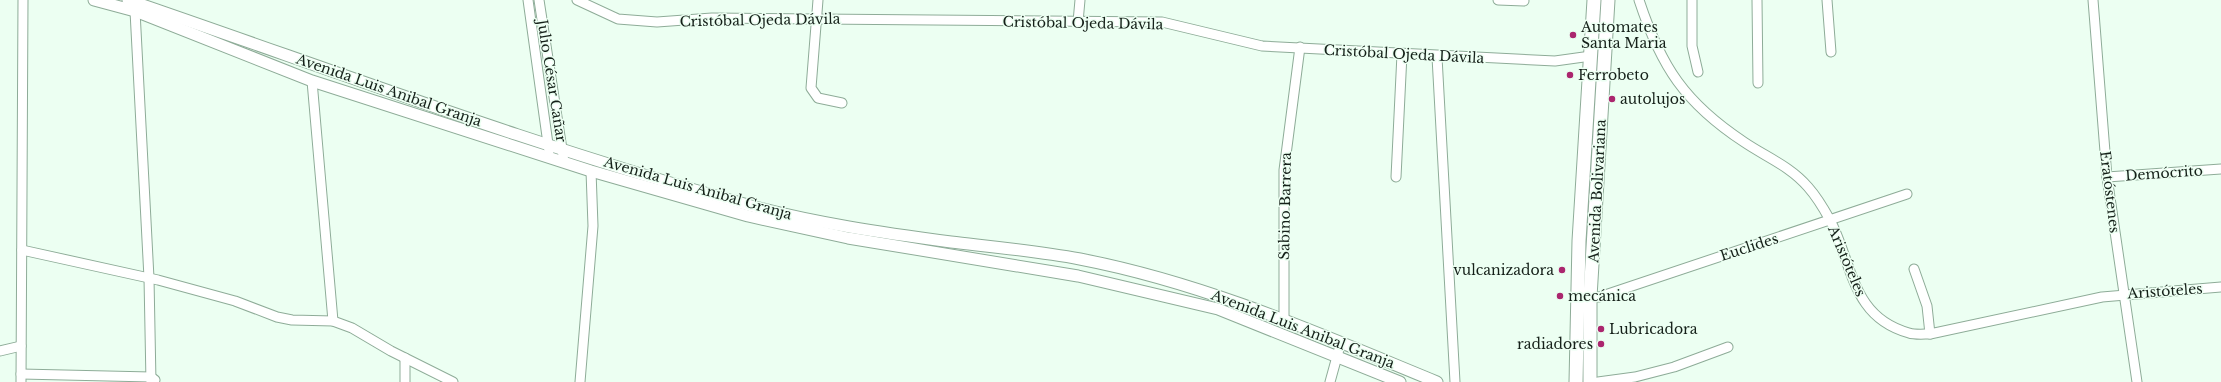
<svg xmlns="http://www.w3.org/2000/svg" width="2221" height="382" font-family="'Libre Baskerville',serif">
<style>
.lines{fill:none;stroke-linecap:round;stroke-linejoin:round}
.minor-casing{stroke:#8eac98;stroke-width:11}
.major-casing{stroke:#8eac98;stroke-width:13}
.highway-casing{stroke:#8eac98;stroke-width:15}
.minor{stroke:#fff;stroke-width:9}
.major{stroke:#fff;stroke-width:11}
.highway{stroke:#fff;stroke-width:13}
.poi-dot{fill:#ab266e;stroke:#ecfff2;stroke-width:1.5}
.labels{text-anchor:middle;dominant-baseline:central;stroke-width:3;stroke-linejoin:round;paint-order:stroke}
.street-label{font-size:14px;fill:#152019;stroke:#ecfff2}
.poi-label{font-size:14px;fill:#152019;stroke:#ecfff2;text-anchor:start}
</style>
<rect width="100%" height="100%" fill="#ecfff2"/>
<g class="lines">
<defs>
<g id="minor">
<path d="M528 0 549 151"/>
<path d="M539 0 564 162"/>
<path d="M577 0 618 19 657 22 712 18 1162 22 1262 46 1555 61 1591 56"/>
<path d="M818 0 811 88 818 98 842 103"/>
<path d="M1498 0 1524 1"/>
<path d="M1639 0C1661 67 1685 103 1744 142 1766 157 1790 166 1808 187 1816 196 1824 209 1830 220 1853 264 1851 317 1909 333 1915 335 1924 334 1930 334L2102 297 2221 287"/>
<path d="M1692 0V46L1698 72"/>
<path d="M1757 0 1758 83"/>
<path d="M1827 0 1831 52"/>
<path d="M2093 0 2107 177 2137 382"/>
<path d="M135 11 149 278 151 382"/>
<path d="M1078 22 1080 0"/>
<path d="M1437 57 1455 382"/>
<path d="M312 81 333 321"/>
<path d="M1396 177 1402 54"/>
<path d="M2107 177 2221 169"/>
<path d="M22 250 158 280 235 301 277 317 292 320 333 321 352 328 391 351 453 382"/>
<path d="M1914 269 1927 306 1930 334"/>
<path d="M1590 297H1599L1907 194"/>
<path d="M1284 319V170L1300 47"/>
<path d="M0 351 21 346"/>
<path d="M405 358V382"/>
<path d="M21 374 151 377 155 380"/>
<path d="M21 382 23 0"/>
<path d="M580 382 593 226 591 171"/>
<path d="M1330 382 1341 342"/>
<path d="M1598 382 1635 377 1674 367 1728 347"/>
</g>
<g id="major">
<path d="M94 0 135 11 312 81 591 171 748 216 848 238 1078 276 1218 309 1400 382"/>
<path d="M128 0C333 70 538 148 748 205 814 223 883 233 951 242 994 247 1037 251 1080 259 1205 283 1320 334 1437 382"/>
</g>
<g id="highway">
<path d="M1576 382 1579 241 1594 0"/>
<path d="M1590 382V297L1608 0"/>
</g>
</defs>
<use href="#minor" class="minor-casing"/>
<use href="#major" class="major-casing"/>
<use href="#highway" class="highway-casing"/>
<use href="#minor" class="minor"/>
<use href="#major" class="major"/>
<use href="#highway" class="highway"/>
</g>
<g class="poi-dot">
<circle cx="1573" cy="35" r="4"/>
<circle cx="1570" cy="75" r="4"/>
<circle cx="1612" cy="99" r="4"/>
<circle cx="1562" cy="270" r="4"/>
<circle cx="1560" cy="296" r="4"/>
<circle cx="1601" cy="329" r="4"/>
<circle cx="1601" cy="344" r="4"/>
</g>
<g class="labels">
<g class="street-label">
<text transform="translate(760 20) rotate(-1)">Cristóbal Ojeda Dávila</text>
<text transform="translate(1083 23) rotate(1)">Cristóbal Ojeda Dávila</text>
<text transform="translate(1404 54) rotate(3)">Cristóbal Ojeda Dávila</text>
<text transform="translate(552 81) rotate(81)">Julio César Cañar</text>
<text transform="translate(389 90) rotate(19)">Avenida Luis Anibal Granja</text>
<text transform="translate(2164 173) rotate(-4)">Demócrito</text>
<text transform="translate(698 188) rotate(16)">Avenida Luis Anibal Granja</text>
<text transform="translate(1597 191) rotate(-87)">Avenida Bolivariana</text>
<text transform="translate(2110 192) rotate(83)">Eratóstenes</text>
<text transform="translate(1285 206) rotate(-89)">Sabino Barrera</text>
<text transform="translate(1749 247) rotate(-18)">Euclides</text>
<text transform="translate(1847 261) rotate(67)">Aristóteles</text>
<text transform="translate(2165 291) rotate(-4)">Aristóteles</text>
<text transform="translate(1303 329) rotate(21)">Avenida Luis Anibal Granja</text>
</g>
<g class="poi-label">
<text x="1581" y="27">Automates<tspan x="1581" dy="16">Santa Maria</tspan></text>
<text x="1578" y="75">Ferrobeto</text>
<text x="1620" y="99">autolujos</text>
<text x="1554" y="270" text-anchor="end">vulcanizadora</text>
<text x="1568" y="296">mecánica</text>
<text x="1609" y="329">Lubricadora</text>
<text x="1593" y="344" text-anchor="end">radiadores</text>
</g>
</g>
</svg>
